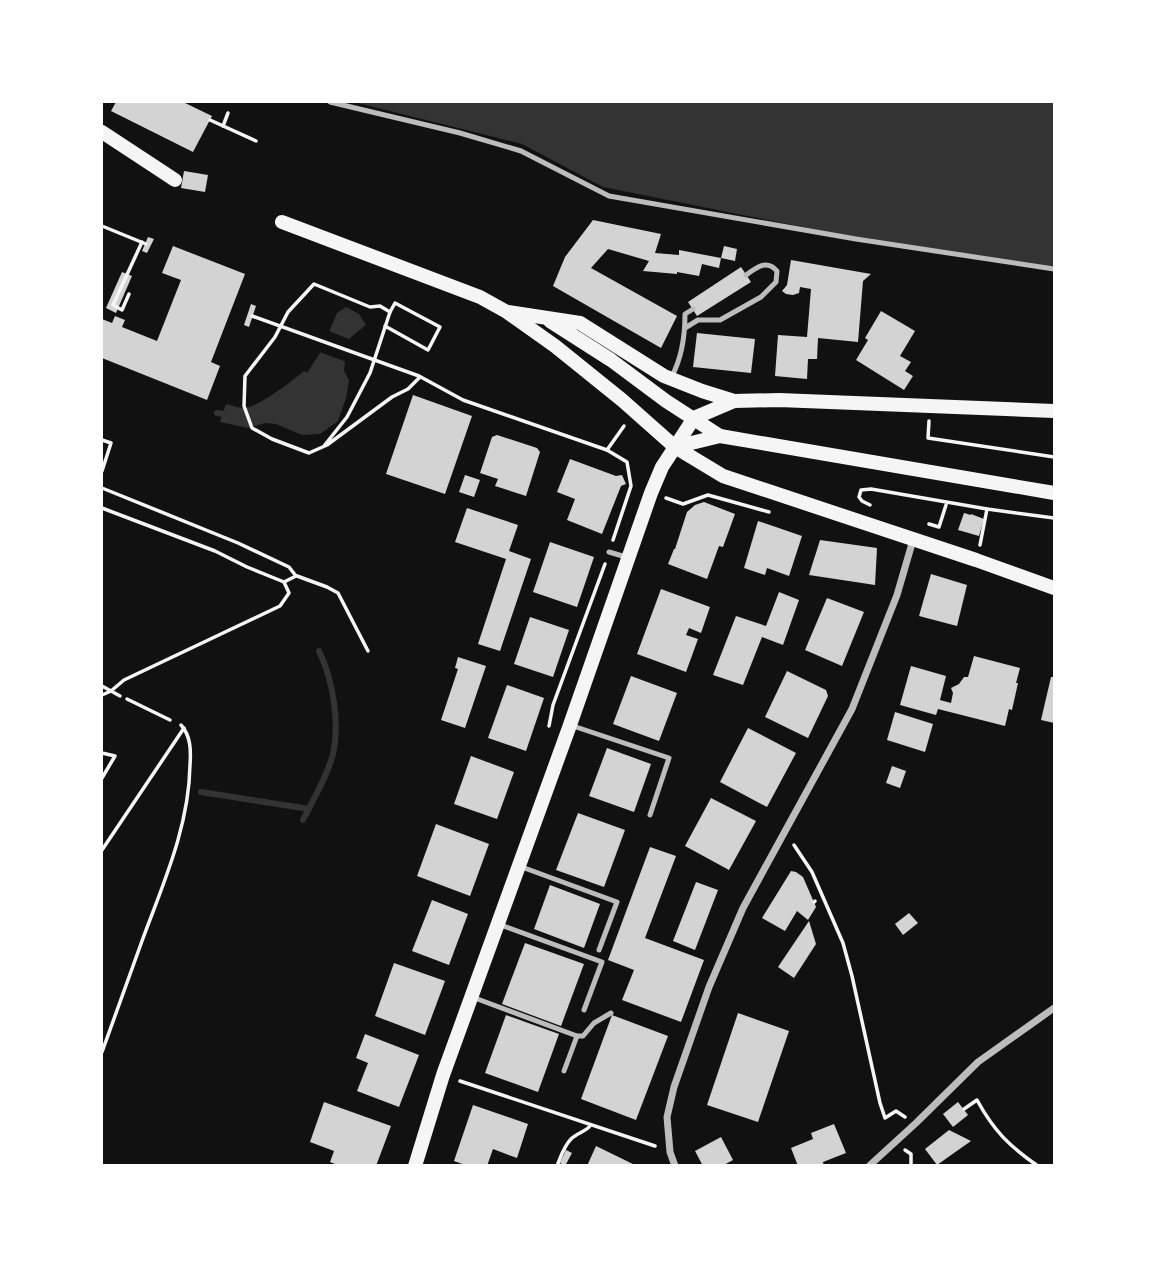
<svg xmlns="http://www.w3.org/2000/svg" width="1156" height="1267" font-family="Helvetica,sans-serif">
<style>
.water{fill:#333}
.pier{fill:#111}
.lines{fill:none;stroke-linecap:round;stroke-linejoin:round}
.stream{stroke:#333;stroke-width:6}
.building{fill:#d3d3d3}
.path{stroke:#f5f5f5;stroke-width:3.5}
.service{stroke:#bcbcbc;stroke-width:5}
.minor{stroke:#bcbcbc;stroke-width:7}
.secondary{stroke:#f5f5f5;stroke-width:14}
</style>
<rect width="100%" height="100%" fill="#111"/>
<g class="water">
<path d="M354 102H1054V267L833 233 603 187 522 144Z"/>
<path d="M346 307 359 314 366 325 351 337 346 352 344 371 349 380 346 398 338 421 320 434 302 435 276 424 265 423 248 428 220 422 226 404C231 405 238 408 244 408 259 407 292 381 304 371L307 373 320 353 337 313Z"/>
</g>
<path class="pier" d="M326 330 354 341 349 363 317 351Z"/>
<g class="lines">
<g class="stream">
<path d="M217 413 230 415"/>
<path d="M201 792 309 809"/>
<path d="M303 820C314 798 327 777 333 754 340 723 333 680 319 651"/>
</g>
</g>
<g class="building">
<path d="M116 102H183L212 116 193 152 111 111Z"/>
<path d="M184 171 208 175 205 192 181 188Z"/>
<path d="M593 220 661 234 655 253 679 255V250L721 258 719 268 702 264 699 276 677 272V274L643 271 649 261 608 249 591 268 677 316 661 348 553 286 565 257Z"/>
<path d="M148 237 154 239 147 253 142 251Z"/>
<path d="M173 246 245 274 211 362 220 366 207 400 102 358V319L112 323 115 316 125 320 122 327 157 341 181 280 162 273Z"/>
<path d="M724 246 737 249 735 261 721 258Z"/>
<path d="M791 260 871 274 863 281 858 342 818 338 817 359H808L807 379 775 376 778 335 807 337 811 289 800 287 799 293 793 295 786 294 782 291 787 285Z"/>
<path d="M741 267 751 282 697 316 688 302Z"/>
<path d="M122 272 132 276 116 313 106 308Z"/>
<path d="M251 304 256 306 249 327 244 325Z"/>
<path d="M881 311 915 331 900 356 911 362 905 371 913 376 904 390 856 360 868 340 865 338Z"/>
<path d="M697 333 755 339 751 373 693 367Z"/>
<path d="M413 395 472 416 445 494 386 474Z"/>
<path d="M497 435 537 448 540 452 526 496 495 486 498 479 480 473 492 437Z"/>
<path d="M570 459 616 476 622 475 626 484 621 486 602 534 567 520 575 499 557 492Z"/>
<path d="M465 475 480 480 474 497 459 492Z"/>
<path d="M704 502 735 514 723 547 719 546 707 579 668 564 674 549H675L687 512 695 505Z"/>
<path d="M467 508 518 525 509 551 531 559 500 651 478 644 506 559 455 542Z"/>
<path d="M964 513 971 515V514L984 519 979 536 958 530Z"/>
<path d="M758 521 802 536 789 576 767 568 765 575 744 568Z"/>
<path d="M820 540 877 548 875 585 809 575Z"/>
<path d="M550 542 594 557 577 607 533 592Z"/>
<path d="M931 574 967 585 957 626 919 616Z"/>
<path d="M661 589 710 607 701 633 689 628 686 635 698 639 686 672 637 654Z"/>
<path d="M779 592 799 600 783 645 762 637 743 685 713 675 736 616 766 626Z"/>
<path d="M827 598 864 612 842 666 805 650Z"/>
<path d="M530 617 569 630 553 677 514 664Z"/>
<path d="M974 656 1020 668 1016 683H1018L1012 710 1009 709 1005 726 938 709 936 715 900 705 911 666 946 676 940 700 951 703 953 693 951 688 959 684 964 677H968Z"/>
<path d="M458 657 486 666 465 728 441 720 458 669 455 668Z"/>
<path d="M787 671 826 690 828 696 808 738 765 717Z"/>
<path d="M631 676 677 693 659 741 613 724Z"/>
<path d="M1051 677H1054V723L1041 720Z"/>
<path d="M507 685 544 698 526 751 488 738Z"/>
<path d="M895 712 933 724 925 752 887 740Z"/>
<path d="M748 728 796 753 767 807 720 782Z"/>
<path d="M607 748 651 764 634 812 589 796Z"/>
<path d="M471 756 514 772 497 819 454 804Z"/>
<path d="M892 766 906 771 900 788 886 783Z"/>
<path d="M711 798 756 821 729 870 685 846Z"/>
<path d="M578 813 625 830 604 887 556 870Z"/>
<path d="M436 824 489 844 470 896 417 876Z"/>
<path d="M650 847 676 856 645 938 704 960 681 1022 622 1000 634 970 608 960Z"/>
<path d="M791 871 796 872 803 877 816 907 808 920 797 911 785 931 762 918Z"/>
<path d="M696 882 718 890 695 950 673 941Z"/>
<path d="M550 885 600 904 584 948 534 929Z"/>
<path d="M432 900 468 914 449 965 412 951Z"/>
<path d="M909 913 918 923 903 935 895 924Z"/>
<path d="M809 921 816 944 794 978 778 967Z"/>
<path d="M525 943 584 964 561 1026 502 1004Z"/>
<path d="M394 963 445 981 425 1035 375 1016Z"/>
<path d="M738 1013 789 1031 758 1122 707 1105Z"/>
<path d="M506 1015 559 1034 538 1092 485 1073Z"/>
<path d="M612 1015 668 1036 636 1120 581 1099Z"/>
<path d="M365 1034 419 1055 399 1107 357 1091 368 1063 356 1058Z"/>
<path d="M324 1102 391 1126 376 1166H340L330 1162 334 1151 310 1142Z"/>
<path d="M958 1102 968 1115 953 1127 943 1114Z"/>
<path d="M473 1105 528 1124 517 1158 493 1149 487 1166H468L454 1161Z"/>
<path d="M834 1124 846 1153 823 1162 824 1166H798L791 1148 813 1139 811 1133Z"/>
<path d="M949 1130 971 1141 937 1165 925 1149Z"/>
<path d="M721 1137 733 1160 722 1166H703L695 1151Z"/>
<path d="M596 1146 637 1166H587Z"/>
<path d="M566 1150 572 1153 565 1166 560 1163Z"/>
</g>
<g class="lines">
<g class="path">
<path d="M210 120 256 141"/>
<path d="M223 126 228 113"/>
<path d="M102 226 146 244"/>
<path d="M129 294 122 310 113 305 142 242"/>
<path d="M252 316 419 376 463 400 607 450 627 462 631 486 613 540"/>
<path d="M385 326 428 350 440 327 395 303 390 312"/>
<path d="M929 421 928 438 1054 457"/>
<path d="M102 440 111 443 102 471"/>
<path d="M324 446 347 417 370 373 390 312 380 306 370 307 314 284 288 312 275 337 245 376 244 406 252 428 272 439 309 453 327 445 392 397 408 389 420 377"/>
<path d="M607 450 624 426"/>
<path d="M102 488 238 543 289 567 296 576 284 582"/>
<path d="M666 498 683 504 708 495 769 512"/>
<path d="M870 505 862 501 859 497 861 490 871 489 987 509 1054 518"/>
<path d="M102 508 215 551 247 567 284 582 289 593 280 606 124 680 111 691 102 695"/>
<path d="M929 524 939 527 946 505"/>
<path d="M980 545 987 509"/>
<path d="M297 576 327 587 338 593 368 651"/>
<path d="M102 686 120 696"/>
<path d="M127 699 170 720"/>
<path d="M549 726 553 705 605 564"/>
<path d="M102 753 115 756 102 778"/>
<path d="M794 845 812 872 843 943 852 976 880 1103 885 1118 896 1111 905 1117"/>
<path d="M102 850 184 728"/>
<path d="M814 902 815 901"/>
<path d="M102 1052C115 1015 129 978 142 941 163 884 189 827 190 765 191 751 191 736 181 725"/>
<path d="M460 1081 655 1146"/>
<path d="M964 1109 977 1100C994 1131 1009 1146 1038 1166"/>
<path d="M905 1150 911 1154V1166"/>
<path d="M557 1166C561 1156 564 1146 571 1139 577 1133 585 1132 590 1126"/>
</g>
<g class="service">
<path d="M330 102 460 133 521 151 609 196 856 239 1054 269"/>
<path d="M685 328 698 320H720L761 297 776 282 777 271C767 259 757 267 746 275"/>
<path d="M672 376C682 357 685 336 685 314L693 309"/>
<path d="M609 552 626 557"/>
<path d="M573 726 669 758 650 815"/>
<path d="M519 866 617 902 599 950"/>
<path d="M498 924 602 962 584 1010"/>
<path d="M472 997 577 1036 564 1071"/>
<path d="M577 1036H583L594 1023 611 1013"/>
</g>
<g class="minor">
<path d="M675 1166 670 1152 667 1117 674 1087 709 987 743 908 852 709 897 595 913 540"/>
<path d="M869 1166 916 1123 978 1062 1054 1008"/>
</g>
<g class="secondary">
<path d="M102 132 175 180"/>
<path d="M282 222 480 297 507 312 555 346 622 400 675 447 723 476 976 560 1054 588"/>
<path d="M508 312 580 323 664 376 702 391 734 401"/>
<path d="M550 321 611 360 666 401 720 436"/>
<path d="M694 418 734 401 779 400 1054 411"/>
<path d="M675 447 720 436 1054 493"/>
<path d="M415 1166 443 1075 570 725 651 493 662 467 694 418"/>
</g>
</g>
<rect width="1156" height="1267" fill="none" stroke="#ffffff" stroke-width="206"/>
</svg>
